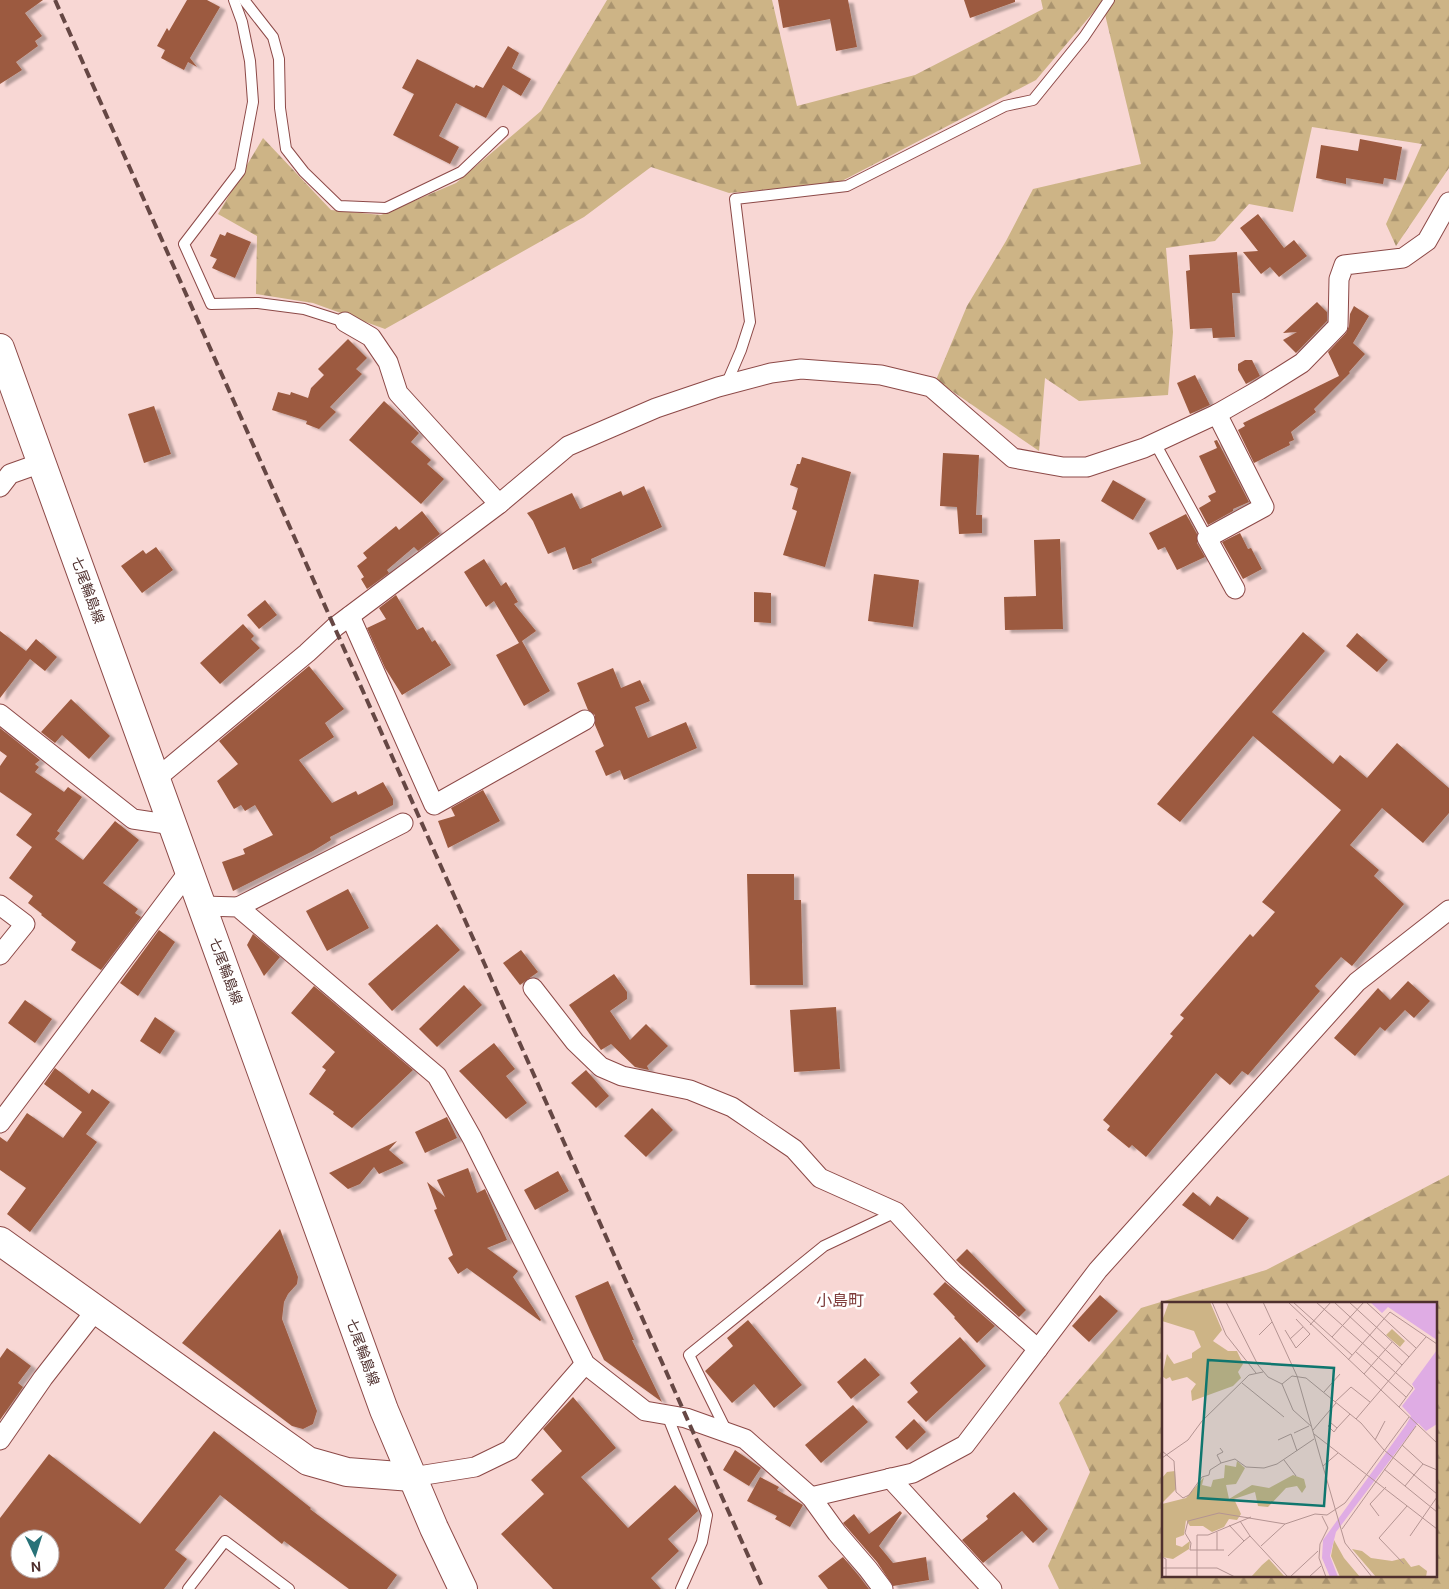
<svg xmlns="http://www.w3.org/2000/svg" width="1449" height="1589" font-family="'DM Sans','Noto Sans JP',sans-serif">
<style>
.forest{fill:url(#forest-firs);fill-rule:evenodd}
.building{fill:#9c5a3f;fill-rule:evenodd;filter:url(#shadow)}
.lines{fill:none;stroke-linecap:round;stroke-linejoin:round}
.lane-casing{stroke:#8c4947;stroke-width:12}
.street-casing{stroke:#8c4947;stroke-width:21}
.secondary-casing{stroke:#8c4947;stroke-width:30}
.primary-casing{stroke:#8c4947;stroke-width:30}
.lane{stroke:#fff;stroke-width:10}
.street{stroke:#fff;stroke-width:19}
.secondary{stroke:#fff;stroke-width:28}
.primary{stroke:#fff;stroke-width:28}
.rail{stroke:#664744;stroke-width:4;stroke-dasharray:10 5;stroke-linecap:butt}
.labels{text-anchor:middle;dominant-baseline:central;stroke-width:5;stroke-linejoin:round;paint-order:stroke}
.street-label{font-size:14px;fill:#4f302e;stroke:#fff}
.quarter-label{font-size:16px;fill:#7e3c3b;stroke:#fff}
.inset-road{fill:none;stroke:#b49492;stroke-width:1}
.view{fill:#0f766e;fill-opacity:0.15;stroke:#0f766e;stroke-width:2.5}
.inset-edge{fill:none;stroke:#4f302e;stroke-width:2.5}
</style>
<defs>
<pattern id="forest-firs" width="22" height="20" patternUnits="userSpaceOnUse" patternTransform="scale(1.25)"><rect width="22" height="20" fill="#cdb486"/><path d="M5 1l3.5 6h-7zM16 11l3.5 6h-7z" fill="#a9936e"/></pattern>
<filter id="shadow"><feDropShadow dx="5.5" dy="3" stdDeviation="1" flood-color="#0004"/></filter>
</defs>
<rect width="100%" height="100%" fill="#f8d7d4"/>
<g class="forest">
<path d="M607 0H772L797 106 915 75 1043 9 1041 0H1449V168L1396 246 1386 224 1422 144 1312 127 1293 212 1249 204 1215 241 1166 248 1173 332 1168 395 1079 401 1045 378 1039 451 936 380 967 306 1006 241 1033 189 1141 164 1102 2 1036 80 838 183 729 193 651 167 584 217 385 329 313 303 256 294 257 236 218 214 263 138 331 210 381 215 456 183 541 111Z"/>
<path d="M1449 1175V1589H1059L1048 1566 1090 1472 1059 1403 1141 1308 1266 1270ZM1163 1303H1435V1575H1163Z"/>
</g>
<g class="building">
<path d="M0 0H43L25 13 42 36 35 41 38 46 16 62 22 70 0 84Z"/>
<path d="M187 0H207L220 7 190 58 197 67 188 62 184 70 161 58 165 50 157 46 167 28 169 31Z"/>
<path d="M778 0H848L857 47 836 51 830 19 783 28Z"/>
<path d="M964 0H1015V2L970 18Z"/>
<path d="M508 46 519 53 512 68 531 79 521 96 503 85 486 118 456 103 439 136 459 147 450 164 393 135 414 94 402 88 417 59 474 88 476 85 483 88Z"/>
<path d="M1360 139 1402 147 1396 180 1384 178 1383 184 1346 178V184L1316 178 1321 145 1358 151Z"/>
<path d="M1258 214 1284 248 1294 240 1307 256 1279 277 1270 267 1261 274 1243 252 1258 251 1240 228Z"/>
<path d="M227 232 251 242 235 278 212 268 217 259 210 256 220 234 225 236Z"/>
<path d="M1237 252 1240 293H1232L1235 337 1213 338 1212 328 1190 329 1186 271 1190 270 1189 255Z"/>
<path d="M1317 302 1327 312V321L1296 353 1283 340 1297 332 1283 333Z"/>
<path d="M1354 306 1369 316 1353 343 1365 354 1349 372 1350 373 1314 409 1316 412 1291 432 1294 440 1289 442 1290 445 1254 463 1238 430 1245 426 1243 423 1339 376 1328 352 1346 333 1349 326 1350 314Z"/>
<path d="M348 339 367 358 356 369 362 374 330 407 336 412 319 429 306 424 307 421 272 410 278 392 290 395 291 392 308 398 311 388 324 375 318 369Z"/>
<path d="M1245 360H1252L1260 376 1246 384 1238 370V364Z"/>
<path d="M1195 375 1210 405 1190 414 1177 383Z"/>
<path d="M384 401 419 433 411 442 431 460 427 464 444 479 421 504 349 440Z"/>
<path d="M154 406 171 454 144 463 128 414Z"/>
<path d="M1217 440 1249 502 1233 509V511L1208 525 1199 508 1211 501 1208 496 1216 492 1199 456 1217 448 1214 441Z"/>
<path d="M943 453 979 455 976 515H982V533L959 534 957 507 940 506Z"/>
<path d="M802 457 851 472 825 567 783 555 797 511 792 509 798 488 790 485 797 464H800Z"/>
<path d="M1113 480 1146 499 1133 520 1101 501Z"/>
<path d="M644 486 662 527 591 559 592 563 573 570 565 547 548 554 533 521 527 513 572 493 580 509 621 491 623 496Z"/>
<path d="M422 511 440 534 418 551 414 547 387 570 389 573 367 589 361 579 364 577 357 566 367 558 363 553 396 526 399 530Z"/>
<path d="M1186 514 1197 534V543L1205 557 1177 570 1165 547 1158 550 1149 533Z"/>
<path d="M1240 533 1248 549 1251 548 1262 569 1243 579 1222 542Z"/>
<path d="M1060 539 1063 629 1005 630 1004 597 1036 596 1034 540Z"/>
<path d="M156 547 173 570 142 593 121 566 143 550 146 554Z"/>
<path d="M484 559 501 586 506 582 518 602 514 604 536 631 522 641 550 691 524 706 496 655 519 643 494 601 486 607 464 572Z"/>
<path d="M874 574 919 580 913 627 868 621Z"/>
<path d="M754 592 771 593V623L754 622Z"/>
<path d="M396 595 417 630 423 627 432 642 435 640 451 665 402 695 385 668 367 628 386 619 379 608Z"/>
<path d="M265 600 277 615 259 629 247 615Z"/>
<path d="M243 624 254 636 251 639 260 648 220 684 200 663Z"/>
<path d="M0 631 26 651 36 639 57 657 45 671 30 659 0 698Z"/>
<path d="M1303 632 1325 651 1272 712 1333 764 1340 755 1367 778 1397 743 1449 788V813L1423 843 1382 808 1350 845 1379 870 1374 876 1404 904 1352 966 1341 957 1315 986 1320 991 1248 1075 1242 1071 1230 1085 1216 1073 1146 1157 1132 1145 1129 1148 1107 1130 1110 1126 1103 1120 1173 1036 1170 1034 1184 1018 1180 1015 1250 934 1253 937 1275 912 1262 902 1341 810 1253 736 1180 822 1157 804Z"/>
<path d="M1357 633 1388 660 1377 672 1346 646Z"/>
<path d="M309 666 344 709 325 723 334 737 299 760 332 803 356 791 358 795 383 782 393 799V805L330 837 331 840 313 851 233 891 222 862 245 854 243 849 273 835 255 805 245 811 241 805 234 809 217 781 238 764 219 741Z"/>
<path d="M613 668 621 688 640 680 650 701 635 707 648 738 686 722 697 748 624 780 620 770 606 776 595 751 604 746 595 725V715L588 710 577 683Z"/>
<path d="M71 699 110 736 89 759 62 735 55 743 41 732Z"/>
<path d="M0 728 40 760 35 764 39 767 35 772 64 792 68 787 82 797 57 831 60 833 55 839 83 860 115 821 139 840 103 883 138 909 135 913 141 917 101 970 71 950 76 942 41 915 42 914 28 903 33 896 9 878 32 847 16 835 32 814 0 792V766L7 756 0 751Z"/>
<path d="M483 790 500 821 448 848 438 821 455 816 451 808Z"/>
<path d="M747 874H794V900H801L803 985H750Z"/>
<path d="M348 889 369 928 327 951 306 911Z"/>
<path d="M437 924 460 950 392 1011 368 984Z"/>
<path d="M159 930 175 942 138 996 120 983Z"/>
<path d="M253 934 280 957 264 976 247 945Z"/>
<path d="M521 950 538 972 520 985 503 963Z"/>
<path d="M614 974 627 992V999L610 1011 630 1040 646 1024 668 1046 647 1066 649 1070 635 1067 611 1044 601 1050 569 1005Z"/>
<path d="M1408 981 1430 1001 1414 1018 1405 1010 1385 1031 1380 1027 1355 1056 1334 1038 1378 988 1390 1000Z"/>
<path d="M464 985 482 1005 437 1047 419 1029Z"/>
<path d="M314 986 413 1070 352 1128 333 1114 334 1112 309 1094 326 1070 322 1067 335 1052 291 1013Z"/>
<path d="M25 1000 52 1019 35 1043 8 1023Z"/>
<path d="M836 1007 840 1069 794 1072 790 1010Z"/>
<path d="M155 1017 175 1031 160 1054 140 1041Z"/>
<path d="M494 1043 515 1069 506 1076 527 1103 506 1119 459 1071Z"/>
<path d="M55 1068 89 1094 92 1089 110 1102 86 1134 97 1142 30 1232 7 1214 26 1188 0 1170V1137L7 1142 27 1113 63 1138 82 1112 44 1084Z"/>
<path d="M586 1070 609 1096 596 1108 571 1083Z"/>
<path d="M652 1108 673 1130 646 1157 624 1136Z"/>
<path d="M447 1117 457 1138 425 1153 415 1132Z"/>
<path d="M397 1141 389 1150 404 1163 379 1174 374 1167 360 1184 348 1189 329 1173Z"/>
<path d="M468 1168 477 1193 485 1189 507 1240 487 1248 518 1271 513 1277 541 1320 540 1321 467 1268 458 1274 448 1258 453 1255 434 1210 437 1209 427 1182 445 1197 437 1180Z"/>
<path d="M558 1171 569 1191 535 1210 524 1190Z"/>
<path d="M1193 1192 1210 1206 1217 1196 1249 1218 1233 1240 1182 1205Z"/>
<path d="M280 1229 298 1277 297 1284 288 1294 284 1302 282 1319 317 1411 313 1424 303 1429 292 1426 182 1343Z"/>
<path d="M967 1249 1026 1310 1019 1317 956 1260Z"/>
<path d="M608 1281 634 1340H632L662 1402 604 1360 590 1330 575 1296Z"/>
<path d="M945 1282 995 1326 977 1343 954 1318 955 1317 933 1294Z"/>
<path d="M1100 1295 1118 1311 1089 1342 1072 1326Z"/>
<path d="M748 1320 802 1385 774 1408 754 1384 732 1403 705 1371 733 1346 727 1338Z"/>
<path d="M960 1337 986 1366 926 1422 907 1402 918 1392 910 1383Z"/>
<path d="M7 1348 31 1366 18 1383 23 1387 0 1420V1358Z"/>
<path d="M865 1358 880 1375 851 1399 837 1382Z"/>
<path d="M573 1397 616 1448 581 1477 628 1528 675 1485 697 1509 698 1511 668 1539 679 1551 651 1578 661 1589H553L501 1534 544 1494 531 1480 562 1451 543 1429Z"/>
<path d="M853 1405 868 1422 821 1463 805 1445Z"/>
<path d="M914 1419 926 1432 907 1450 895 1437Z"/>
<path d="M214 1431 311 1508 310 1509 397 1575 387 1589H349L284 1541 282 1544 220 1495 175 1550 187 1559 164 1589H0V1518L49 1454 140 1524ZM20 1539H50V1569H20Z"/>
<path d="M735 1450 761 1468 749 1486 723 1470Z"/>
<path d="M760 1477 779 1487 777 1490 803 1505 790 1527 775 1519 777 1516 747 1501Z"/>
<path d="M1014 1492 1048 1529 1033 1543 1022 1531 983 1563 962 1540 988 1519 986 1516Z"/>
<path d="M900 1511 902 1513 879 1546 893 1563 926 1557 929 1580 893 1586 877 1562 843 1523 854 1514 869 1534Z"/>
<path d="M843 1557 859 1576 869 1589H828L818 1576Z"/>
</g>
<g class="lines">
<defs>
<g id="lane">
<path d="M234 0 242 22 250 61 253 102 240 171 184 244 211 304 258 303 304 309 345 322"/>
<path d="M244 0 273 37 279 59 280 108 286 149 304 172 339 206 386 208 461 172 503 132"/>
<path d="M726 385 741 350 750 322 735 199 847 186 1005 106 1033 100 1084 37 1109 0"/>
<path d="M1155 443 1207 538"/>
<path d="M667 1415 707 1515 702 1542 681 1589"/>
<path d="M727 1432 689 1355 824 1246 896 1212"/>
<path d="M188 1589 225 1541 289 1589"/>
</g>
<g id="street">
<path d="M345 322 371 337 388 362 398 393 499 504"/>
<path d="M1217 414 1264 507 1207 538 1235 589"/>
<path d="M0 487 10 474 41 463"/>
<path d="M350 616 434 805 585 720"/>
<path d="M0 714 133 819 173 825"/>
<path d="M157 778 307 653 335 627 499 504 568 446 656 408 718 387 771 373 801 369 881 375 931 387 1013 458 1063 467H1087L1144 448 1217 414 1259 390 1302 363 1338 326 1339 279 1344 265 1403 258 1427 241 1449 202"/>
<path d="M0 905 25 924 0 955"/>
<path d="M203 906 238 907 437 1076 472 1138 585 1364 645 1411 686 1418 745 1439 811 1497 837 1533 868 1569 883 1589"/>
<path d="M238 907 403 823"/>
<path d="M533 988 575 1042 601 1067 622 1076 690 1090 732 1107 794 1149 820 1178 896 1212 953 1274 1038 1349"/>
<path d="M0 1123 190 870"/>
<path d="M0 1440 43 1378 96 1310"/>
<path d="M412 1477 475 1467 510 1450 585 1364"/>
<path d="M890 1478 992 1589"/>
<path d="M811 1497 913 1473 965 1445 1098 1270 1357 982 1449 910"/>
</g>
<path id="secondary" d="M0 1241 308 1461 347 1472 412 1477"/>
<path id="primary" d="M0 348 384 1410 434 1528 463 1589"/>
</defs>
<use href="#lane" class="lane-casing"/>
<use href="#street" class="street-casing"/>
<use href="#secondary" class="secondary-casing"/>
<use href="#primary" class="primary-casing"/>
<use href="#lane" class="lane"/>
<use href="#street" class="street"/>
<use href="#secondary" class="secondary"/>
<use href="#primary" class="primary"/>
<path class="rail" d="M55 0 763 1589"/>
</g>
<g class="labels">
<g class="street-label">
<text transform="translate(88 590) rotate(70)">七尾輪島線</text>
<text transform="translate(226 971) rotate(70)">七尾輪島線</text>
<text transform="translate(363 1352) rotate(70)">七尾輪島線</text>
</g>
<g class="quarter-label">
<text x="840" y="1300">小島町</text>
</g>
</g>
<g transform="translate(1162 1302)">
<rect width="275" height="275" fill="#f8d7d4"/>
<path d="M7 0H48L60 28 51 39 66 49H75L81 62 76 70 79 76 71 84 30 99 29 89 34 82 25 75 10 79 8 75 4 77 0 74 5 52 12 62 30 56V51L39 45 32 29 0 19ZM75 159 83 166 74 182 64 183 67 197 90 183 107 186 131 173 142 177 144 185 140 191 135 184 124 186 106 205 96 204 93 190 72 197 79 212 75 218 67 217 62 225 50 230 41 224H28L24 218 22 233 14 236V243L20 245 28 239 27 247 11 257 0 255V202L24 196 42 175 40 183 49 185 51 178 62 176 63 163 74 165ZM13 169 14 187 0 201V176L5 170Z" fill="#cdb486"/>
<path d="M230 27 243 39 238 45 224 33ZM172 238 182 256 198 275H178L169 254ZM190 247 200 249 209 256 230 259 242 256 249 265 257 263 265 269 264 275H214ZM107 257 123 275H89L100 263Z" fill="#cdb486"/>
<path d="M208 0H275V38L226 5 220 11ZM275 48V122L264 129 256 121 174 230 168 254 176 275H168L160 256 161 238 244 123 249 114 240 104 253 87 250 82Z" fill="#dface4"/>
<path class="inset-road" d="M50 0 64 33 94 71M64 0 96 63 106 75 120 82 131 108 150 125M101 0 135 74 183 241 210 275M126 0 275 141M131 0 190 53M154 0 251 86 237 105M172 0 240 63M187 0 247 55M204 0 254 46M148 23 169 0M123 28 134 46 148 32 134 17M97 33 110 20M170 35 202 0M128 37 141 25M193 49 244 95M186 58 228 10 275 42M202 72 230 40M80 81 122 115M120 82 130 74 144 76 199 121 222 148 275 192M162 90 178 72M173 100 189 85 208 100M194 117 264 35M175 126 169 121 166 124 172 130 175 126 188 112M151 128 174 101M132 131 147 124M152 132 275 227M116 138 129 132 135 149M213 138 223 119M240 143 261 162 275 168M58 146 61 150 55 153 59 161M0 149 12 159 14 190 21 196 27 193 40 175 47 173 48 168 59 161 73 157 84 165 102 166 115 162 152 137M0 156 26 138 40 119 87 73 101 70M122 158 134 174M161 164 176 151M222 167 275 210M205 172 247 115M243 184 261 162M160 214 166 226 158 242 157 256 164 275M217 214 208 202 224 185M78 219 88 234M67 223 82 239 88 234 126 275M180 227 254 124M55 230V248H62M248 234 275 195M99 244 123 222M55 248H28L29 241 23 231 26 219 57 211 123 222 153 212 165 213 183 201 205 172M66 254 82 239M0 255 4 257V275M242 262 217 236 245 204M0 266H55L73 275M35 275V233H46L89 215M128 275 156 249M147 275 159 264"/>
<path class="view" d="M46 58 172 66 162 204 36 196Z"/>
<rect width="275" height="275" class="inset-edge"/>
</g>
<g transform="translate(35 1554) rotate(176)"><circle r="24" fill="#ffffff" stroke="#b9acab"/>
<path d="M0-4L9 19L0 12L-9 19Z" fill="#287278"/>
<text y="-8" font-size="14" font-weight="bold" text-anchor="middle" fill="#4f302e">N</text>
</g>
</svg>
